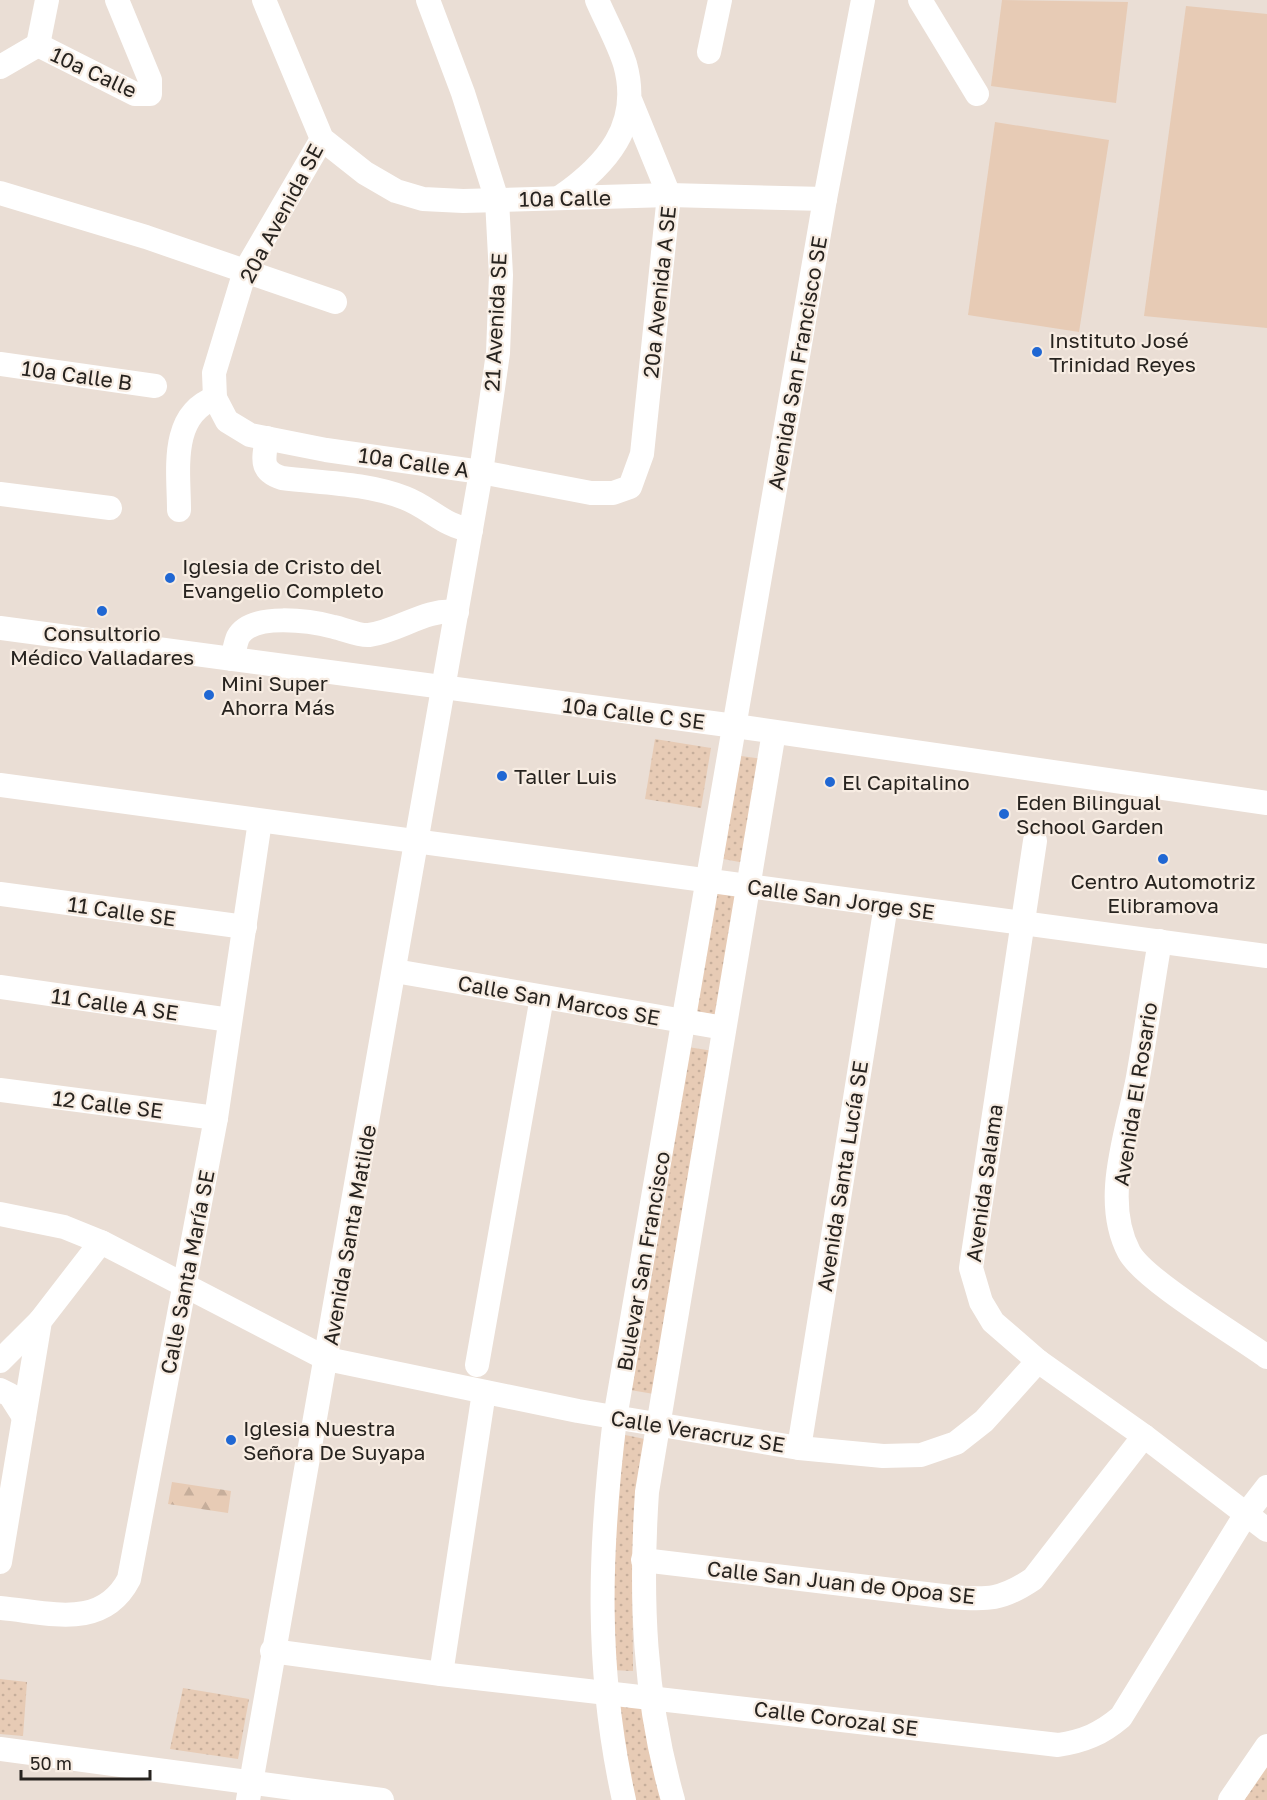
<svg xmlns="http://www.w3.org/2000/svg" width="1267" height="1800" font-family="'Golos Text',sans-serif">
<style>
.green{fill:url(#green-dots)}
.forest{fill:url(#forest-firs)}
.pitch{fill:#e7cbb5}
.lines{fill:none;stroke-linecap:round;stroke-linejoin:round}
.minor{stroke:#fff;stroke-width:24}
.poi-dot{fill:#2067d3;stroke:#f7ece2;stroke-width:2}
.labels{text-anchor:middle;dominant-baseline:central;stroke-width:4.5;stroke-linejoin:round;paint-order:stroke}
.street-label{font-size:21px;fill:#27231f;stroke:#f7ece2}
.poi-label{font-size:21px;fill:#27231f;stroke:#f7ece2;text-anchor:start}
</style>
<defs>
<pattern id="green-dots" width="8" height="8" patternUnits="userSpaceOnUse" patternTransform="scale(1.5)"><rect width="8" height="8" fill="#e7cbb5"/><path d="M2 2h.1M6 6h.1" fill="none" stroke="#c6ae9b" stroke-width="1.8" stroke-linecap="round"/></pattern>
<pattern id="forest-firs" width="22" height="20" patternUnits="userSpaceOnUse" patternTransform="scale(1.5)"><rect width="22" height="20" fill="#e7cbb5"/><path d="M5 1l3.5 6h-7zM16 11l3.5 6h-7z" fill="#c6ae9b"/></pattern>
</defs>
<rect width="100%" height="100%" fill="#eaded5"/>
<g class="green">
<path d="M655 739 711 748 701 808 645 799Z"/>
<path d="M741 756 763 759 745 863 723 859Z"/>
<path d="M714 893 740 897 719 1015 694 1011Z"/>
<path d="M688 1047 713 1051 654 1394 630 1390Z"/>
<path d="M625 1435 645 1439 632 1561 633 1671 612 1670 610 1559Z"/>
<path d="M0 1679 27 1682 23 1736 0 1734Z"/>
<path d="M183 1688 249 1699 238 1759 170 1749Z"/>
<path d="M616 1705 644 1707 662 1800H631Z"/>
<path d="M1267 1765V1800H1243Z"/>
</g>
<path class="forest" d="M172 1482 231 1491 228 1513 168 1504Z"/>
<g class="pitch">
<path d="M1002 0 1128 2 1116 103 991 86Z"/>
<path d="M1186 6 1267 14V328L1144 316Z"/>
<path d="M995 122 1109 140 1079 332 968 315Z"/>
</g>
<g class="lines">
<g class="minor">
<path d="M264 0 322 139 365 173 396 191 423 199 463 201 669 195 825 199"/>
<path d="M920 0 977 94"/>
<path d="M38 45 135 94H150V80L117 0"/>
<path d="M38 45 47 0"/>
<path d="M709 52 720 0"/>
<path d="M0 67 38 45"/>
<path d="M322 139 245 271 214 373 215 398 227 421 250 435 326 450 481 472 591 493H613L630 487 642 454 669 195 631 102"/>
<path d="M0 193 146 237 335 302"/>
<path d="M559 198C607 165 642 125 625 64 618 42 606 21 597 0"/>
<path d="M0 364 155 386"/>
<path d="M267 438C264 458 259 471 282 478 322 483 366 483 405 498 429 507 445 527 471 530"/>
<path d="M0 494 110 508"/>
<path d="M179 510C179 471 169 415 215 398"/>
<path d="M0 628 735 726 1267 803"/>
<path d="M232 659C234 653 235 644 238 637 252 612 311 621 334 627 344 629 359 636 369 635 400 631 425 608 457 612"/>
<path d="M0 785 1267 956"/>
<path d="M1035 841 971 1268 981 1302 993 1322 1038 1361 1144 1436 1267 1530"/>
<path d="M0 894 245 927"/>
<path d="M1160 941C1152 987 1146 1032 1138 1077 1128 1132 1101 1199 1129 1252 1144 1280 1237 1335 1267 1357"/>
<path d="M395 971 724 1028"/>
<path d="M0 987 230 1020"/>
<path d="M0 1090 216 1118"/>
<path d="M0 1214 64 1227 101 1242 327 1359 578 1411 799 1448 883 1456 921 1455 956 1443 984 1421 1038 1361"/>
<path d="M0 1361 40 1321"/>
<path d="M477 1365 542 997"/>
<path d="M0 1390 10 1395 24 1417"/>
<path d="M799 1448 886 905"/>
<path d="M643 1560 951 1597C988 1600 1002 1600 1033 1579L1144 1436"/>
<path d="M0 1562 40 1321 101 1242"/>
<path d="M0 1608C48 1612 102 1631 129 1579L216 1118 260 821"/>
<path d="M272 1651 441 1674 1058 1745C1084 1741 1101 1734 1121 1717L1246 1514 1267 1487"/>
<path d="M441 1674 484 1392"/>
<path d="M0 1749 382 1800"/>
<path d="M248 1800 481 472 498 353 501 275 497 200 463 93 428 0"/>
<path d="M624 1800C595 1669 599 1550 615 1418L825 199 863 0"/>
<path d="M673 1800C644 1699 640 1597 647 1492L774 732"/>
<path d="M1230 1800 1267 1746"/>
</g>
</g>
<g class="poi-dot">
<circle cx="1037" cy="352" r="6"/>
<circle cx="170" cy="578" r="6"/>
<circle cx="102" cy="611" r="6"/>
<circle cx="209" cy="695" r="6"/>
<circle cx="502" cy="776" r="6"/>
<circle cx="830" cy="782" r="6"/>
<circle cx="1004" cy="814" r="6"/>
<circle cx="1163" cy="859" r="6"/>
<circle cx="231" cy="1440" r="6"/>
</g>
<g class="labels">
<g class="street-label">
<text transform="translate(94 72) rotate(25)">10a Calle</text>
<text transform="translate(565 198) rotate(-1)">10a Calle</text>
<text transform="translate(281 213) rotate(-62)">20a Avenida SE</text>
<text transform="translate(659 292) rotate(-84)">20a Avenida A SE</text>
<text transform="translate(495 322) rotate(-87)">21 Avenida SE</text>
<text transform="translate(797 363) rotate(-80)">Avenida San Francisco SE</text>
<text transform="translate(77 375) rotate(8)">10a Calle B</text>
<text transform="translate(414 462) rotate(8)">10a Calle A</text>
<text transform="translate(634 713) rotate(7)">10a Calle C SE</text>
<text transform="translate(841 899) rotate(8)">Calle San Jorge SE</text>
<text transform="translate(122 911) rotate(8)">11 Calle SE</text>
<text transform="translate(559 1000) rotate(10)">Calle San Marcos SE</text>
<text transform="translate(115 1004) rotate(8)">11 Calle A SE</text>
<text transform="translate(1135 1094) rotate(-81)">Avenida El Rosario</text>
<text transform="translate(108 1104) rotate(7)">12 Calle SE</text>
<text transform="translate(842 1176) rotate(-81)">Avenida Santa Lucía SE</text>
<text transform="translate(984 1183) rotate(-82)">Avenida Salama</text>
<text transform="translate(349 1235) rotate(-80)">Avenida Santa Matilde</text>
<text transform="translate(643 1261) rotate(-80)">Bulevar San Francisco</text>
<text transform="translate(187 1272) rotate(-79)">Calle Santa María SE</text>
<text transform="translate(698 1431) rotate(9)">Calle Veracruz SE</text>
<text transform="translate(841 1582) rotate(6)">Calle San Juan de Opoa SE</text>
<text transform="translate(836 1718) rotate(7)">Calle Corozal SE</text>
</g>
<g class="poi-label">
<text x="1049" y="340">Instituto José<tspan x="1049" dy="24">Trinidad Reyes</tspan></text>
<text x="182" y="566">Iglesia de Cristo del<tspan x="182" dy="24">Evangelio Completo</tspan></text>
<text x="102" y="633" text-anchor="middle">Consultorio<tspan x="102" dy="24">Médico Valladares</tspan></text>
<text x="221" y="683">Mini Super<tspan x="221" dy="24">Ahorra Más</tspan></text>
<text x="514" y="776">Taller Luis</text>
<text x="842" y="782">El Capitalino</text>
<text x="1016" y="802">Eden Bilingual<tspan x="1016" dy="24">School Garden</tspan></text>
<text x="1163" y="881" text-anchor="middle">Centro Automotriz<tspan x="1163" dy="24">Elibramova</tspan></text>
<text x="243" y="1428">Iglesia Nuestra<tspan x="243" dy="24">Señora De Suyapa</tspan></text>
</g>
</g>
<path d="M21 1770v9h129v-9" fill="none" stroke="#27231f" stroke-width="3"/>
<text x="30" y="1770" font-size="18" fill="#27231f" stroke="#f7ece2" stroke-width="4.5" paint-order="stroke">50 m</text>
</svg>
